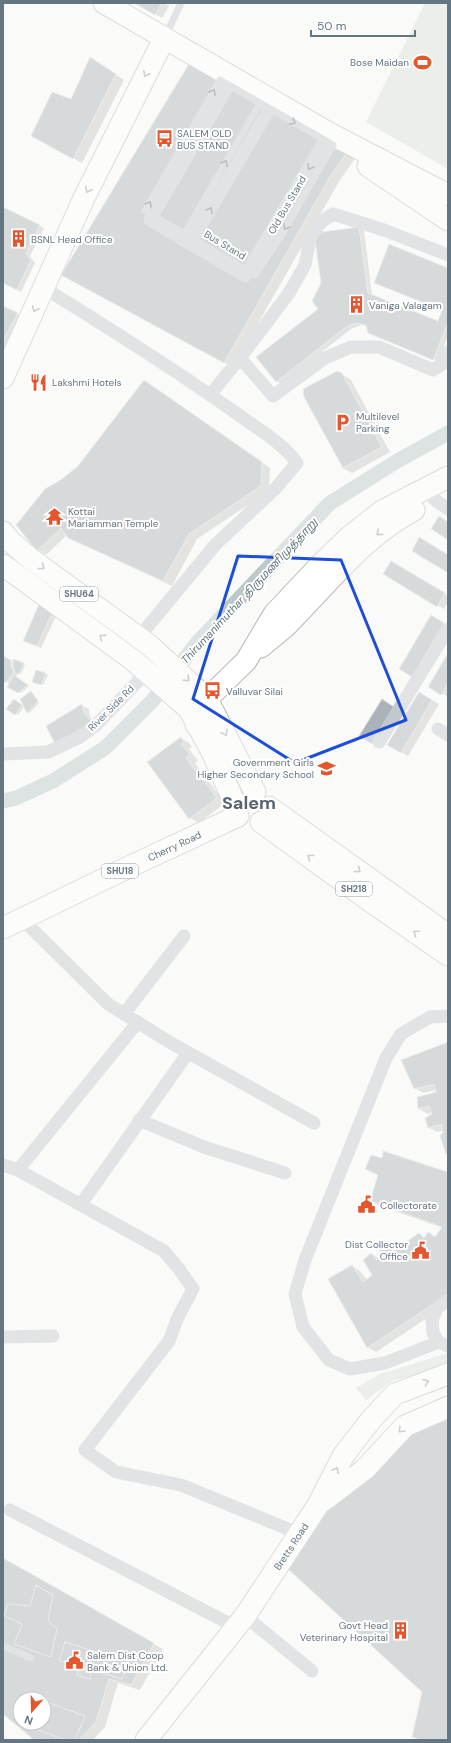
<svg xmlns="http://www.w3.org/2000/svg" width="451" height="1743" font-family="'DM Sans','Noto Sans Tamil',sans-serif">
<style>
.green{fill:#dadfd7}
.shadow{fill:#0003;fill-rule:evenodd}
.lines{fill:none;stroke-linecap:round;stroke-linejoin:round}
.canal{stroke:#bbc7cb;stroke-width:15}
.building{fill:#aab3b9;stroke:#dcdcda;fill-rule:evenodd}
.primary-casing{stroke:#b5babe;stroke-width:23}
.lane{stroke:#c3c8cc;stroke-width:7}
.street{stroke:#c3c8cc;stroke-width:13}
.primary{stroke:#fff;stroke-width:21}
.lane-bridge{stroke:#c3c8cc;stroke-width:7}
.oneway{stroke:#939fa8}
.oneway2{stroke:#6a7a87}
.marked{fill:none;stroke:#1d4ed8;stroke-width:3;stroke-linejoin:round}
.labels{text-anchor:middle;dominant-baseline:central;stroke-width:4;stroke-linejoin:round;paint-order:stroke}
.shield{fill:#fff;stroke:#939fa8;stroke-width:1}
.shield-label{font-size:9px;font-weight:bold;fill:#657683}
.poi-label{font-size:10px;fill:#657683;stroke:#fff;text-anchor:start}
.street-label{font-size:10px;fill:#657683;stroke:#fff}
.water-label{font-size:11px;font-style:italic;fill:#60757c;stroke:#fff}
.town-label{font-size:18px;font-weight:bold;fill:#57646e;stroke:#fff}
</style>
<rect width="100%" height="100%" fill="#fafaf8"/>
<g class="green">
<path d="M425 3H448V169L366 122Z"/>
<path d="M448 1353V1365L392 1381 366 1400 356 1388 380 1374Z"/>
</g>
<g class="shadow">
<path d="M136 3H164L169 6 162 18Z"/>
<path d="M99 63 124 80 82 163 32 135 71 100Z"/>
<path d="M364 146 340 180 233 367 62 275Z"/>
<path d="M3 208 44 228 30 256 35 263 21 292 3 282Z"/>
<path d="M359 228 364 231 372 295 438 322 443 311 375 283 448 269V336L438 361 374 336 369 333 368 326 361 325 351 329 281 384 277 381 319 309Z"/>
<path d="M3 307 24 318 3 355Z"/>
<path d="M342 374 351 380 390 452 352 473 343 468Z"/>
<path d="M145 381 270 468 269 491 197 539 172 586 78 542 67 535 46 555 38 550 62 480 79 467Z"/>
<path d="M392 562 448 596V602L444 609 385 574Z"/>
<path d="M41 603 59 610 41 648 28 643Z"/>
<path d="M448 655V697L429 686Z"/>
<path d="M3 657 14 663V660L25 665 21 674H18L15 677 29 686 21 693 8 686 10 684 3 680ZM7 663 14 667V669L6 665Z"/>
<path d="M37 671 48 675 43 685 35 682Z"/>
<path d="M31 693 39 703 29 713 27 712Z"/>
<path d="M420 693 439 704 408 756 389 745Z"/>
<path d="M14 700 24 706 18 715 8 709Z"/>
<path d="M82 706 89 709 90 717 99 727 47 726Z"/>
<path d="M181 738 189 743 192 747 189 749 198 761 195 763 225 803 199 823 190 818 148 762Z"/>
<path d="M448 1043V1154L446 1130 437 1132 428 1127 432 1112 428 1114 419 1109 418 1098 437 1093 436 1090 423 1093 414 1088Z"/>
<path d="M366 1169 448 1172V1304L376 1352 367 1347 352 1266 360 1271 367 1280 374 1276 372 1254 379 1259 384 1256 388 1243 397 1249 419 1234 425 1238H436L443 1228 380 1206 371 1201 379 1176Z"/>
<path d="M3 1559 163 1649 140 1690 118 1683 105 1727 93 1740H36L3 1713ZM20 1699H44V1723H20Z"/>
</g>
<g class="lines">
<path class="canal" d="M3 801 16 798 53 781 105 748 153 700 197 643 330 503 399 460 448 433"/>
</g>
<g class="building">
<path d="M134 3H162L155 15Z"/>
<path d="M198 49 356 140 331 175 224 363 61 275Z"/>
<path d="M90 57 116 74 73 159 31 136 52 92 71 99Z"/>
<path d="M3 207 40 225 26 253 31 260 17 290 3 283Z"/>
<path d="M359 227 368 293 438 321 442 310 374 283 389 244 448 268V323L433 360 368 333 366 325 356 323 346 327 276 382 256 357 318 309 312 301 321 283 314 233Z"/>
<path d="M3 306 18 313 3 340Z"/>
<path d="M337 371 342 373 382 447 343 468 304 397 303 389Z"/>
<path d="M144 380 262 462 261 486 189 534 163 581 68 538 61 528 37 551 16 525 45 489 62 479 78 466Z"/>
<path d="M439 516 448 522V540L431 529Z"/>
<path d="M419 537 448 555V573L412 551Z"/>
<path d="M391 561 445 593 437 607 383 574Z"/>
<path d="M40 602 55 607 37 646 23 641Z"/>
<path d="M431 615 444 623 412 677 399 669Z"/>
<path d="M448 653V683L441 695 428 687Z"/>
<path d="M3 656 11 660V666L14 672 5 683 3 681Z"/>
<path d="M13 659 24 663 19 674 15 673 13 667Z"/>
<path d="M36 670 46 673 41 685 32 682Z"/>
<path d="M14 675 28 685 18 693 7 687Z"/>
<path d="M31 691 38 701 27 713 20 699Z"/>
<path d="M419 692 432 700 401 753 387 745Z"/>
<path d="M14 699 22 705 15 715 6 709Z"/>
<path d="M382 699 394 707 372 744 359 736Z"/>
<path d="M82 704 84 713 93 723 55 744 46 726Z"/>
<path d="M181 737 184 742 181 744 190 755 186 758 217 798 189 819 147 762Z"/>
<path d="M448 1042V1154H446L440 1136 443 1132 442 1124 428 1128 425 1118 432 1114 429 1106 418 1109 417 1097 436 1092 434 1084 414 1089 401 1060Z"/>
<path d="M383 1151 448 1172V1294L367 1348 328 1279 352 1265 363 1282 372 1275 363 1260 371 1253 377 1260 383 1256 379 1249 388 1242 393 1251 419 1233 424 1238 428 1232 435 1237 442 1227 370 1201 378 1175 365 1169 371 1155 382 1158Z"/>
<path d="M448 1417V1740H420L412 1737 422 1692 288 1569 326 1510 412 1433Z"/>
<path d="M3 1558 154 1643 131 1685 109 1679 96 1722 79 1740H34L3 1714ZM20 1699H44V1723H20Z"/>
<path d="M36 1585 53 1595 48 1621 57 1629 51 1657 14 1644 22 1624 4 1616 8 1604 30 1606Z"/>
<path d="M65 1642 115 1658 117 1653 127 1655V1662L129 1663 122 1679 92 1670 90 1679 77 1675 80 1666 59 1661Z"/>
<path d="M44 1701 85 1716 75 1740H66L32 1728 33 1723H44Z"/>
</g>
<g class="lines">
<defs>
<g id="primary">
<path d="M104 3 329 133 448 195"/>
<path d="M368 166 448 220"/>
<path d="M3 378 84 198 164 39"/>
<path d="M3 532 11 542 32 560 148 644 207 699 255 792"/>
<path d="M3 565 133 660 189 709 212 752 236 806"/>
<path d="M261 647C270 639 280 632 289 623 329 583 363 537 414 510"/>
<path d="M196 725 207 699 246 661 274 614 319 566 349 537 382 511 448 477"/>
<path d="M269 807 448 935"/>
<path d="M261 822 370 901 448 955"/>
<path id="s1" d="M3 928 131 866 238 816"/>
<path d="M323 1501 365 1469 405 1426 448 1407"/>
<path id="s2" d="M146 1740 245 1616 318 1505 343 1456 370 1421 395 1394 448 1374"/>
</g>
</defs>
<use href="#primary" class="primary-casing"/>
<g class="lane">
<path d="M165 37 181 3"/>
<path d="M185 233 260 103"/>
<path d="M255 275 281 236 333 145 337 147"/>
<path d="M3 1646 31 1658"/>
</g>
<g class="street">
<path d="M233 78 150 220 245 276 329 133"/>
<path d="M190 244 274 101"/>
<path d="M448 255 384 230 333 214 321 222 310 238 305 265 289 293 240 358 273 396 325 358 351 347H379L433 370 442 364 448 352"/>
<path d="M44 288C109 328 174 369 236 413 256 428 282 442 297 463L275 489 216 544 139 637"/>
<path d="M210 395 240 358"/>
<path d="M434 499 448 509"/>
<path d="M438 729 448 735"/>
<path d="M379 742 448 629"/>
<path d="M3 754 48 752 80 737 96 725 147 672"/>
<path d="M22 919 108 1004 171 1043 314 1123"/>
<path d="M124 1014 184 936"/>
<path d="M139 1120 204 1147 285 1173"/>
<path d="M3 1165 18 1170 138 1022"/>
<path d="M18 1170 164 1251 179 1269 193 1289 178 1317 169 1341 85 1450 116 1472 181 1485 300 1534"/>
<path d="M81 1204 188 1053"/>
<path d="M448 1300 437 1308 432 1320 433 1333 439 1342 448 1346"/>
<path d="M3 1337 53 1336"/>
<path d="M439 1342 385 1363 350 1369 329 1360 303 1327 295 1294 305 1260 386 1058 401 1034 430 1017 448 1016"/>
<path d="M10 1510 236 1627"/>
<path d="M245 1616 312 1671"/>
</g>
<use href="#primary" class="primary"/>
<path class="lane-bridge" d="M255 275 145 211 220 80 333 145"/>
</g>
<defs><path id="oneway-chevron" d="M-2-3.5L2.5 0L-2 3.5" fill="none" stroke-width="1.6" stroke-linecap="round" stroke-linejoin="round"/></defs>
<g class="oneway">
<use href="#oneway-chevron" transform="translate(146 74) rotate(117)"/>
<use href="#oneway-chevron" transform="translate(88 190) rotate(117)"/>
<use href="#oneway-chevron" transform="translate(35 309) rotate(115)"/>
<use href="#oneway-chevron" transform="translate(379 533) rotate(140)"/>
<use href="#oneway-chevron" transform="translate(42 567) rotate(36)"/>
<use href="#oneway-chevron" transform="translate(102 637) rotate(-144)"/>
<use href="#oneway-chevron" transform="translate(187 679) rotate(44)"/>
<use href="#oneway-chevron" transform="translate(225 733) rotate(63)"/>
<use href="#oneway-chevron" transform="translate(310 857) rotate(-144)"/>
<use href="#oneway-chevron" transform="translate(358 870) rotate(36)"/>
<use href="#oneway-chevron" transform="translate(416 933) rotate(-145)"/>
<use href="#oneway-chevron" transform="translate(426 1382) rotate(-21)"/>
<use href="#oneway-chevron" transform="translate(401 1430) rotate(135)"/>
<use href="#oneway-chevron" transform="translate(336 1470) rotate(-63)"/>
</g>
<g class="oneway2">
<use href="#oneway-chevron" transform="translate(213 92) rotate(-60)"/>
<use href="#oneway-chevron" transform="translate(293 122) rotate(30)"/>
<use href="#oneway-chevron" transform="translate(225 163) rotate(-60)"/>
<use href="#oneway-chevron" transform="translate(310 167) rotate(120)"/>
<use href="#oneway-chevron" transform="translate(149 204) rotate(-60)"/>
<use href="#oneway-chevron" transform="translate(210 210) rotate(-60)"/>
<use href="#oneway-chevron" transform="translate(286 227) rotate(120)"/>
</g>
<path d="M0 0H451V1743H0ZM238 556 341 560 406 720 295 763 193 699Z" fill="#fafaf8" fill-opacity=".55" fill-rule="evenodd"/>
<path class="marked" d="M238 556 341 560 406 720 295 763 193 699Z"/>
<defs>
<symbol id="stadium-bare" viewBox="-9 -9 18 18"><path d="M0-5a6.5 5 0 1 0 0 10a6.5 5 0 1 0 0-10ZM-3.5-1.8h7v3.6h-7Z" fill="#e4572e" stroke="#fff" stroke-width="2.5" paint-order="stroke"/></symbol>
<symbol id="bus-bare" viewBox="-9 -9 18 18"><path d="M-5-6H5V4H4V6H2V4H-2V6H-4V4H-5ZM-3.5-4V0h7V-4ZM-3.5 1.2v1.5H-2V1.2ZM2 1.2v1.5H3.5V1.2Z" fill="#e4572e" stroke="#fff" stroke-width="2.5" paint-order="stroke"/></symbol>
<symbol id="building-bare" viewBox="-9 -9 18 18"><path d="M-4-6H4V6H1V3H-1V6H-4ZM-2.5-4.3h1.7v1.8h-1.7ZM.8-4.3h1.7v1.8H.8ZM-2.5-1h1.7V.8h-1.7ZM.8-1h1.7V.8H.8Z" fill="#e4572e" stroke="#fff" stroke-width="2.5" paint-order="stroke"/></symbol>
<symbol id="restaurant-bare" viewBox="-9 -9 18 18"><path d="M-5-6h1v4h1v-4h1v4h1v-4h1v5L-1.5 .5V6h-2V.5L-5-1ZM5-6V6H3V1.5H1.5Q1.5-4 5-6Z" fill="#e4572e" stroke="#fff" stroke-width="2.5" paint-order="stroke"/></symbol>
<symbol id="parking-bare" viewBox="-9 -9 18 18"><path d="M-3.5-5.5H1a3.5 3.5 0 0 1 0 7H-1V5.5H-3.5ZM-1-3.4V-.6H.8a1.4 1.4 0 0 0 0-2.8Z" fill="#e4572e" stroke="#fff" stroke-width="2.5" paint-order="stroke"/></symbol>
<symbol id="temple-bare" viewBox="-9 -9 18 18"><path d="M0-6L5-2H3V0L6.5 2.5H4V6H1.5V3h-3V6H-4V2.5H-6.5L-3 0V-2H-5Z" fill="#e4572e" stroke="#fff" stroke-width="2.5" paint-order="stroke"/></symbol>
<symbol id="school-bare" viewBox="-9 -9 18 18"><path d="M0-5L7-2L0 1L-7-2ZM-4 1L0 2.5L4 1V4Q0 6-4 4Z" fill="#e4572e" stroke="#fff" stroke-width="2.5" paint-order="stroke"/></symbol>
<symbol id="civic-bare" viewBox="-9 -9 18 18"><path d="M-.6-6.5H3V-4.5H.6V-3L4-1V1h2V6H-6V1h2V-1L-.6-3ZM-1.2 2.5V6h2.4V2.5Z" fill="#e4572e" stroke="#fff" stroke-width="2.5" paint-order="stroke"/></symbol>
</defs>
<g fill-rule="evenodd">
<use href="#stadium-bare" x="410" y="50" width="25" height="25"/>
<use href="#bus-bare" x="152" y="126" width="25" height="25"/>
<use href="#building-bare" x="6" y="226" width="25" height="25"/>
<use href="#building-bare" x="344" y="292" width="25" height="25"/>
<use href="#restaurant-bare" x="26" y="370" width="25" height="25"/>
<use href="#parking-bare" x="330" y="410" width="25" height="25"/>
<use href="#temple-bare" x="42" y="504" width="25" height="25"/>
<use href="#bus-bare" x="200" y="678" width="25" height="25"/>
<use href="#school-bare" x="314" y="756" width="25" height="25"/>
<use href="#civic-bare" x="354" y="1192" width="25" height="25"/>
<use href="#civic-bare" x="408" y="1238" width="25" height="25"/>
<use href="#building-bare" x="388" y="1618" width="25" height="25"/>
<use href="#civic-bare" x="62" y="1648" width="25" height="25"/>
</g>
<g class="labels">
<g class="shield">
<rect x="60" y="587" width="38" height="14" rx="3"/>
<rect x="102" y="864" width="36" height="14" rx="3"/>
<rect x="336" y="882" width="36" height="14" rx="3"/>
</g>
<g class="shield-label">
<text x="79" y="594">SHU64</text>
<text x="120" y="871">SHU18</text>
<text x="354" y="889">SH218</text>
</g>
<g class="poi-label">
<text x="409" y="62" text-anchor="end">Bose Maidan</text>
<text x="177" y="133">SALEM OLD<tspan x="177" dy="12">BUS STAND</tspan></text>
<text x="31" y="239">BSNL Head Office</text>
<text x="369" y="305">Vaniga Valagam</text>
<text x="52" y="382">Lakshmi Hotels</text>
<text x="356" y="416">Multilevel<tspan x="356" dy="12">Parking</tspan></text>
<text x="68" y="511">Kottai<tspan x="68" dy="12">Mariamman Temple</tspan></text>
<text x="226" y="691">Valluvar Silai</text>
<text x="314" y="762" text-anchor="end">Government Girls<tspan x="314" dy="12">Higher Secondary School</tspan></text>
<text x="380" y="1205">Collectorate</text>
<text x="408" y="1244" text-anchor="end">Dist Collector<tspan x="408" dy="12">Office</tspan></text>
<text x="388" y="1625" text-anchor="end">Govt Head<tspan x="388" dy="12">Veterinary Hospital</tspan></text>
<text x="87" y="1655">Salem Dist Coop<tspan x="87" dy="12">Bank &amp; Union Ltd.</tspan></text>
</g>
<g class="street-label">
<text transform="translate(287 205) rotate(-60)">Old Bus Stand</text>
<text transform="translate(225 245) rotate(31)">Bus Stand</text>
<text transform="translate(111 708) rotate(-45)">River Side Rd</text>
<text stroke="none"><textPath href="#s1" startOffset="190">Cherry Road</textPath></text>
<text stroke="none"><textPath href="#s2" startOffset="242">Bretts Road</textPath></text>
</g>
<g class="water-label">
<text transform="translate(249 591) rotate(-47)">Thirumanimuthar திருமணிமுத்தாறு</text>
</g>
<g class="town-label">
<text x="249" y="803">Salem</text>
</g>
</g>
<rect width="451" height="1743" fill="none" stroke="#657683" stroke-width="8"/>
<g transform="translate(32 1711) rotate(200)"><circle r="19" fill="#ffffff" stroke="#c1c8cd"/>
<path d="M0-3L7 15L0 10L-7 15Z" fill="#e4572e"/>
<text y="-6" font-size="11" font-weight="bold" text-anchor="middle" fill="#657683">N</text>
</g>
<path d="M311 30v6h104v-6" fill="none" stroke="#657683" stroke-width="2"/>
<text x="317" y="30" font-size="12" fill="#657683" stroke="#ffffff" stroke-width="3" paint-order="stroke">50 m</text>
</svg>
